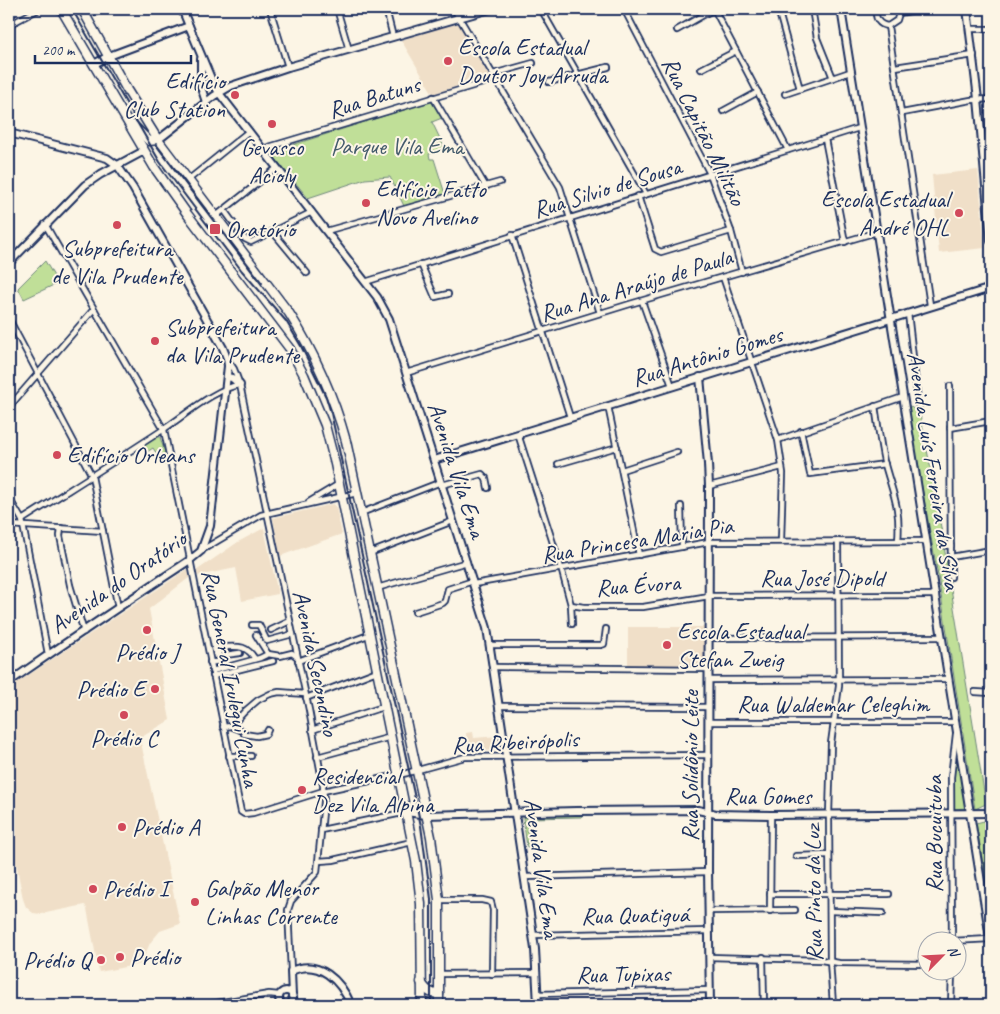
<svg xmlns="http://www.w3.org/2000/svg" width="1000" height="1014" font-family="Caveat,sans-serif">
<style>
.built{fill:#f0dfc8}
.green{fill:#c0df98;stroke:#6e877b}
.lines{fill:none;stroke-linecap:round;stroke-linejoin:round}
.street-casing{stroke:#1b2f5e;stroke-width:8}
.secondary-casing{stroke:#1b2f5e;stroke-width:10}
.primary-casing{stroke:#1b2f5e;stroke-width:11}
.street{stroke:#fcf5e5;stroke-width:4.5}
.secondary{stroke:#fcf5e5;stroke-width:6}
.primary{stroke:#fcf5e5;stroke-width:8}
.rail{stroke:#1b2f5e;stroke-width:2}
.poi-dot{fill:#d1495b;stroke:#fcf5e5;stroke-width:2}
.labels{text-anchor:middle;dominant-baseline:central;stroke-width:4;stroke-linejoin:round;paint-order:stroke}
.poi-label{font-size:24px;fill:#1b2f5e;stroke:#fcf5e5;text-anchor:start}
.street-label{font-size:24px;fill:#1b2f5e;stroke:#fcf5e5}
.park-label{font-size:24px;fill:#445b6c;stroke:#fcf5e5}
</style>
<rect width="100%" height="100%" fill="#fcf5e5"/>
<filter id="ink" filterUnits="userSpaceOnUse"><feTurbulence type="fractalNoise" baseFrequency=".02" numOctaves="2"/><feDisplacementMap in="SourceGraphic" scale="10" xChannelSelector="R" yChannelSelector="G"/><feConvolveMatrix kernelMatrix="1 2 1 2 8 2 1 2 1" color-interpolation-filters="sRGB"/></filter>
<g filter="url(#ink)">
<g class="built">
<path d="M455 23 460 25 489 76 433 94 401 40Z"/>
<path d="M978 170 985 248 939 253 932 175Z"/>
<path d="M333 504 336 507 342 534 280 556 273 518Z"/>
<path d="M264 528 278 594 242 601 236 568 197 576 196 571 238 542Z"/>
<path d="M188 569 190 577 149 609 170 720 140 738 180 924 160 931 150 943 141 964 99 972 87 909 85 905 41 914 33 913 26 907 23 899 14 852 9 853V688Z"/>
<path d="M628 627H706L705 665 628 666Z"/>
<path d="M472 732H473L474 738 498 736 499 748 498 750 467 752 466 733Z"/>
</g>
<g class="green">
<path d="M431 101 442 118 432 122 445 149 429 154 430 159H434L445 194 404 206 390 177 365 179 308 198 270 152Z"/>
<path d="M45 261 58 283 24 299 18 288Z"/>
<path d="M907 404 920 414 935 491 986 804 975 809 938 576Z"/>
<path d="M159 434 168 462 164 465 153 448 147 452 143 445Z"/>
<path d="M954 752 957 753 967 808 953 809Z"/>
<path d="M582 815V817L527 818V821L529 822 530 828H527V832L530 833 532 846 527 847 523 818 524 816Z"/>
<path d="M988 820 991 839V909L976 823Z"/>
</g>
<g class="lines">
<defs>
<g id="street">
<path d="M270 9 288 67"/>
<path d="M337 9 349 50"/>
<path d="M386 9 393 37"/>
<path d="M454 9 560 187 600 313"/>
<path d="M541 9 646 194"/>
<path d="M624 9 710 174 731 231 742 272"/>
<path d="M714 9 788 150"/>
<path d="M778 9 800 89"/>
<path d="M812 9 817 38 833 78"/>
<path d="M877 9C874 18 879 25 888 26L897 20 899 13 897 9"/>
<path d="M899 13 922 9"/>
<path d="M85 15 102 9"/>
<path d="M9 25 39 9"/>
<path d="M888 26 930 305"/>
<path d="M970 29H991"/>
<path d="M677 30 714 9"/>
<path d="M895 67 974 55"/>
<path d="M701 69 736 51"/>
<path d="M493 74 533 63"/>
<path d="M549 82 608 67"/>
<path d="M785 94 850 72"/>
<path d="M433 97 486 187"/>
<path d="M723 111 758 92"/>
<path d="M902 113 971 100 991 99"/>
<path d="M825 139 845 242"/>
<path d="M262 149 496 79"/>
<path d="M188 180 249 131"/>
<path d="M638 196 655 249 661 252 731 231"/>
<path d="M224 210 245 239 251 242 312 212"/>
<path d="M216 216 277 168"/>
<path d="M45 224 164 430 241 812 244 814 253 813 323 791 407 773 465 757 709 755"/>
<path d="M326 231 500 182"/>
<path d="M273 232 307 273"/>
<path d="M512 235 570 417"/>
<path d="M421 264 435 297 448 294"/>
<path d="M723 277 778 440 783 473 781 541"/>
<path d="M365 282 859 128"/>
<path d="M642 301 672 386"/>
<path d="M908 313 919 410"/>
<path d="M9 319 92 476 118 608"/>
<path d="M228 360 234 369 240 385 309 710 323 785 324 802 317 872 291 901 288 910 291 971"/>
<path d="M406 373 630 304 877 232"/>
<path d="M950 386 951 577"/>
<path d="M608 406 639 555"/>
<path d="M875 406C878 424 880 443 884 461 892 492 901 507 898 541"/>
<path d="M9 407 94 309"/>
<path d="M950 428 991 421"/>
<path d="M801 431 810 474 885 464"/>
<path d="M518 434 561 568 571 605 572 624"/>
<path d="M778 440 903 397"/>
<path d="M558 464 617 447"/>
<path d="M622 470 677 452"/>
<path d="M442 485 482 474 486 478 488 488"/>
<path d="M709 486 782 467"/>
<path d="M9 498 22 520 48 654"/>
<path d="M309 502 339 484"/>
<path d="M681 506 682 547"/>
<path d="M361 513 441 482"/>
<path d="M22 520C69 490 117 460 164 429 184 416 217 387 240 385"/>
<path d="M9 525 103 531"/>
<path d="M61 528 60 536 70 585 84 632"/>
<path d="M942 545 951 546"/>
<path d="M202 550 261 515 357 493"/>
<path d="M370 553 453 521"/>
<path d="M951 557 991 550"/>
<path d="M474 584 709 542 927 541"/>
<path d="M377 588 467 562"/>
<path d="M571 605 584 607H643L709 596 936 595"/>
<path d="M415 612 443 603 445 601 448 589 473 581"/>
<path d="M252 625H259L267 641 293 634"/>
<path d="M271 630 290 621"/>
<path d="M256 635 268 654"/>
<path d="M709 638 942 637"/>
<path d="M490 645H601L604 644 606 629"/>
<path d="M225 655V647C240 646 247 646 255 659"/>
<path d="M298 661 371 634"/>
<path d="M210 662C216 663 224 660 225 655L240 653"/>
<path d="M493 667 709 669"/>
<path d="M212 671 260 658 268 654 280 656 292 653 297 657"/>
<path d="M213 676 273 661"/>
<path d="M709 680 949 679"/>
<path d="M975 692 991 693"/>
<path d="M306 698 377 671"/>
<path d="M499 706 709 707"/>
<path d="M709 722H956"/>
<path d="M231 726 243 731 244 734 257 736 266 734 268 730"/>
<path d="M223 727 231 726 245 711 258 700 270 694 279 692 305 694"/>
<path d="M312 730 386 706"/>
<path d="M229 756H251"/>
<path d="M317 757 391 737"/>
<path d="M321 830 407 812"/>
<path d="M796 856 829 855"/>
<path d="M319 861 333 860 412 842"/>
<path d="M525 877 708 872"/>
<path d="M770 894H889"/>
<path d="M439 900H482L491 902 493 910 492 974"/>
<path d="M709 911 795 910"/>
<path d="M770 911 771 815"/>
<path d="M830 911 883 913"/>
<path d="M533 935 709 931"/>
<path d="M952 941 990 939"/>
<path d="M952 942 951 777 956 734"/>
<path d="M709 957 821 960 839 963 928 964"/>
<path d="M763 957 764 1005"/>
<path d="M439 974 537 973"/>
<path d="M538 994 710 990"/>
<path d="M205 1005 269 994 279 995"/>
<path d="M833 1005 830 961 829 815 831 743 839 686 838 541"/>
<path d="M951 1005 952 972"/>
</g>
<g id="secondary">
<path d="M182 9 212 81 219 93 377 297 389 319 487 628 531 921 535 949 538 1005"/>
<path d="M841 9 991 944"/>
<path d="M967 9 978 99 991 241"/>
<path d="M201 59V87L206 102"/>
<path d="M94 64 109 56 189 26"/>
<path d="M9 133 107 158 117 165 133 188 223 348 227 358 228 366 210 526 201 551 190 560C129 600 68 641 9 682"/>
<path d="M158 140 214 96 231 86 288 67 490 9"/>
<path d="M9 263 85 185 101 174 144 151"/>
<path d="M227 377 232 378 240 385"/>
<path d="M700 377 708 464 709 486 708 870 710 1005"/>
<path d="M434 460 991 288"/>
<path d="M407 812 426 815 576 811 698 810 716 814 771 815 991 813"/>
<circle cx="286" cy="998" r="7"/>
<path d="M292 996 291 971C319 958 341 981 351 1005"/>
</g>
<g id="primary">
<path d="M61 9 154 167 188 215 290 349 304 375 325 425 335 464 416 861 421 904 422 1005"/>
<path d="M82 9 127 90 158 140 289 313C315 354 333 394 346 441L431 837 439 900V1005"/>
<path d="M133 125 149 141 158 140"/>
<path d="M421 982C426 990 430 994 439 994"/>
</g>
</defs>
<use href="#street" class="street-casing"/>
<use href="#secondary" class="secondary-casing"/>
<use href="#primary" class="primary-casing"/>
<use href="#street" class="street"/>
<use href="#secondary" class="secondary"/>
<use href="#primary" class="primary"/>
<g class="rail">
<path d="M72 9 160 162 242 271 286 321 301 346 326 397 331 413 421 826 431 899V1005"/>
<path d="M156 144 262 283"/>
</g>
</g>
</g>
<g class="poi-dot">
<circle cx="448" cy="61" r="5"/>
<circle cx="235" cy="95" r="5"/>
<circle cx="272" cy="124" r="5"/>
<circle cx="366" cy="203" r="5"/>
<circle cx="959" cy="213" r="5"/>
<circle cx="117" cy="225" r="5"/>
<rect x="209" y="223" width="12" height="12" rx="2.5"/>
<circle cx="155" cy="341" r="5"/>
<circle cx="57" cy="455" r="5"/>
<circle cx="147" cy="630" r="5"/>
<circle cx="667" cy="645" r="5"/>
<circle cx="155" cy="689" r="5"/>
<circle cx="124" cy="715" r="5"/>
<circle cx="302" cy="790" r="5"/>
<circle cx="122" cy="827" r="5"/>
<circle cx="93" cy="889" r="5"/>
<circle cx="195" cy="902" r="5"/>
<circle cx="120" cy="957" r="5"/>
<circle cx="101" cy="960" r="5"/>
</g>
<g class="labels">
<g class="poi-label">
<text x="458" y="47">Escola Estadual<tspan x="458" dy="28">Doutor Joy Arruda</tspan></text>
<text x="225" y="81" text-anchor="end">Edifício<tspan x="225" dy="28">Club Station</tspan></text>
<text x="272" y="147" text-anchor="middle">Gevasco<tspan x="272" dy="28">Acioly</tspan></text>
<text x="376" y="189">Edifício Fatto<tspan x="376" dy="28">Novo Avelino</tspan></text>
<text x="949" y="199" text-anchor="end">Escola Estadual<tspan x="949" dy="28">André OHL</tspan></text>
<text x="226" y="229">Oratório</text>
<text x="117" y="248" text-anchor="middle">Subprefeitura<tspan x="117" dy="28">de Vila Prudente</tspan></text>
<text x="165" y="327">Subprefeitura<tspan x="165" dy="28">da Vila Prudente</tspan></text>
<text x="67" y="455">Edifício Orleans</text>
<text x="677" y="631">Escola Estadual<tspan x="677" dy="28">Stefan Zweig</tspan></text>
<text x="147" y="652" text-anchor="middle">Prédio J</text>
<text x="145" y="689" text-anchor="end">Prédio E</text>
<text x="124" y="738" text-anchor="middle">Prédio C</text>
<text x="312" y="776">Residencial<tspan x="312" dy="28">Dez Vila Alpina</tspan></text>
<text x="132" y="827">Prédio A</text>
<text x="205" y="888">Galpão Menor<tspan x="205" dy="28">Linhas Corrente</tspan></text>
<text x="103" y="889">Prédio I</text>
<text x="130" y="957">Prédio</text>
<text x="91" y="960" text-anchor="end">Prédio Q</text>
</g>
<g class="street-label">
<text transform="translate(374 97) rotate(-17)">Rua Batuns</text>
<text transform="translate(704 131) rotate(64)">Rua Capitão Militão</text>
<text transform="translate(607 188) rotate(-17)">Rua Silvio de Sousa</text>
<text transform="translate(636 285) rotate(-17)">Rua Ana Araújo de Paula</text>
<text transform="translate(707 356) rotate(-17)">Rua Antônio Gomes</text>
<text transform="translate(457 470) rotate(72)">Avenida Vila Ema</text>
<text transform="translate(934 471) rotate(81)">Avenida Luís Ferreira da Silva</text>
<text transform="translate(637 540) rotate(-9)">Rua Princesa Maria Pia</text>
<text x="822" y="578">Rua José Dipold</text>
<text transform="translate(118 582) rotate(-35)">Avenida do Oratório</text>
<text transform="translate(638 585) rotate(-4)">Rua Évora</text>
<text transform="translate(316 663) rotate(78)">Avenida Secondino</text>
<text transform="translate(231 678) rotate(79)">Rua General Irulegui Cunha</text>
<text x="833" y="704">Rua Waldemar Celeghim</text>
<text transform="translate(515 742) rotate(-3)">Rua Ribeirópolis</text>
<text transform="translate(690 766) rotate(-90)">Rua Solidônio Leite</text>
<text x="768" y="796">Rua Gomes</text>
<text transform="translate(934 834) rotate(-90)">Rua Bucuituba</text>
<text transform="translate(542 868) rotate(82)">Avenida Vila Ema</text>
<text transform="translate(813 893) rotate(-91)">Rua Pinto da Luz</text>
<text transform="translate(635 915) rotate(-1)">Rua Quatiguá</text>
<text transform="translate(623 974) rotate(-1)">Rua Tupixas</text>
</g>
<g class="park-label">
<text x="397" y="146">Parque Vila Ema</text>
</g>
</g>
<rect width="1000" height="1014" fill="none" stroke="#fcf5e5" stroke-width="30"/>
<rect x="15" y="15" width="970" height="984" fill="none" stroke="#1b2f5e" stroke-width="2" filter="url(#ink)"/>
<g transform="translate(942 956) rotate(66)"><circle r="24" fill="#fcf5e5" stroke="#a2a6af"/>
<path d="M0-4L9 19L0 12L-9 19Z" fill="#d1495b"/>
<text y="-8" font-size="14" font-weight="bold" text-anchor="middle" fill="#1b2f5e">N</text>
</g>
<path d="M35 55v8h156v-8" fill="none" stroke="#1b2f5e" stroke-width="2.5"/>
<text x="42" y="55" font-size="15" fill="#1b2f5e" stroke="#fcf5e5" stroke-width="4" paint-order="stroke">200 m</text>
</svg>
